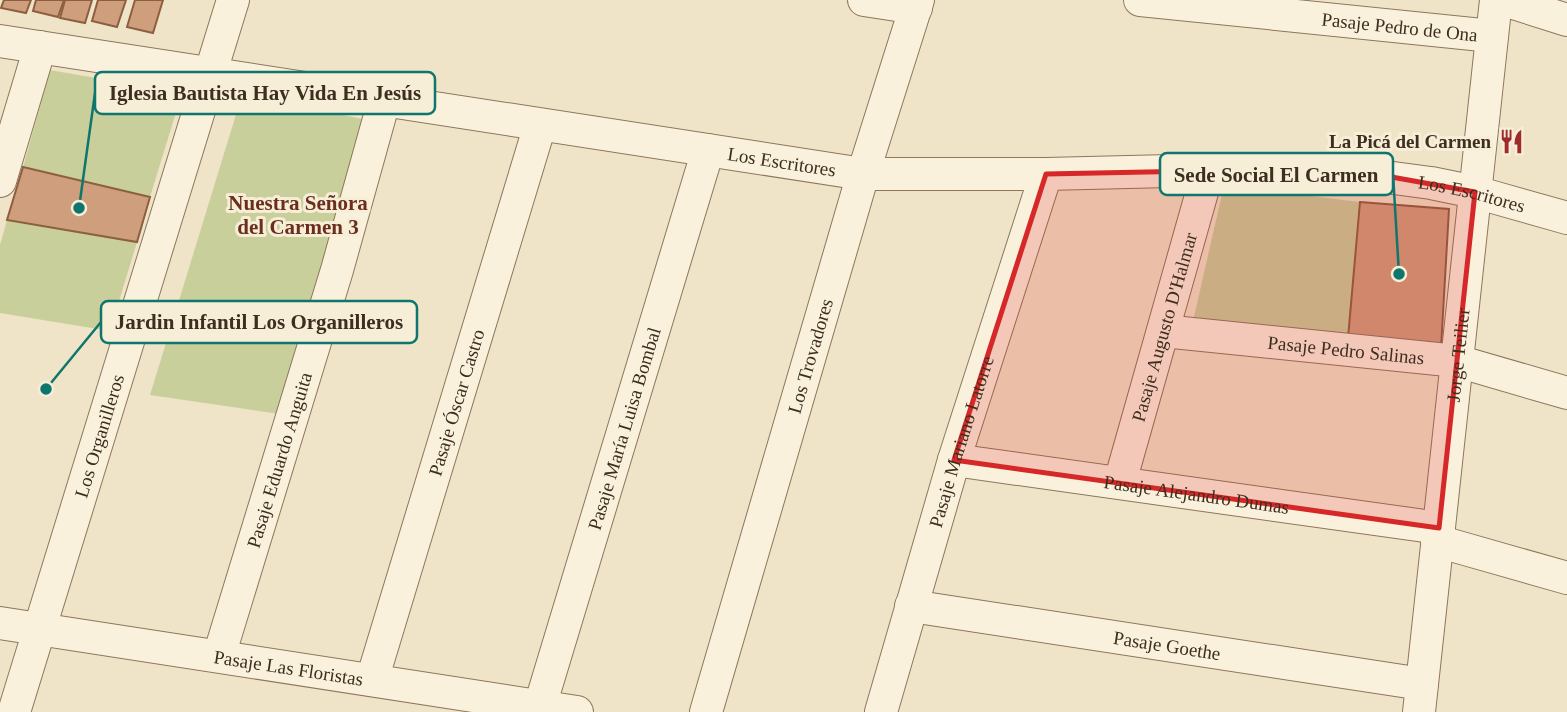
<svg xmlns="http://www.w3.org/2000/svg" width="1567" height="712" font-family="'Times New Roman',serif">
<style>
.green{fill:#c9cf9b}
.building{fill:#cf9f7d;stroke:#8d5f41;stroke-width:2}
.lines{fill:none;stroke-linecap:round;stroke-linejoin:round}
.street-casing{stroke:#8d765c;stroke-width:34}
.street{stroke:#faf1dc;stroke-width:32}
.marked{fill:#d62828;fill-opacity:0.2;stroke:#d62828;stroke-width:5;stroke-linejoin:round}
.labels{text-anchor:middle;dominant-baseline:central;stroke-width:6;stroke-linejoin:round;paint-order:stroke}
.street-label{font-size:19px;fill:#3d2e20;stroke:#f7eed8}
.poi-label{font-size:19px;font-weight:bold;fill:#3d2e20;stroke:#f7eed8;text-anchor:end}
.neighbourhood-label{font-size:21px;font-weight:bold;fill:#6b2e1e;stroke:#f7eed8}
.leader{fill:none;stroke:#0f766e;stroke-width:2.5}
.callout-dot{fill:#0f766e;stroke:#f7eed8;stroke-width:2.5}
.callout{fill:#f7eed8;stroke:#0f766e;stroke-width:2.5}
.callout-label{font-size:21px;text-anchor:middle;font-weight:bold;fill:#3d2e20}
</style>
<rect width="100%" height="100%" fill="#f0e4c8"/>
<g class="green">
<path d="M50 70 182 93 150 197 23 167Z"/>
<path d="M242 95 368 120 279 414 150 395Z"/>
<path d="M1261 190 1360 202 1348 338 1193 321 1222 194Z"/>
<path d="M7 220 137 242 110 331 0 313V245Z"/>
</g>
<g class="building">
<path d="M4 0H31L26 13 1 8Z"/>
<path d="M36 0H64L58 17 33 11Z"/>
<path d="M65 0H92L85 23 60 18Z"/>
<path d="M98 0H126L117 27 92 21Z"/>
<path d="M135 0H163L153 33 127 27Z"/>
<path d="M23 167 150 197 137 242 7 220Z"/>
<path d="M1360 202 1449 209 1441 348 1348 338Z"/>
</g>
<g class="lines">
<defs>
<g id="street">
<path d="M864 0 916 8"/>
<path id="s1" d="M1140 0 1492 36"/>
<path d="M1504 0 1567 20"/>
<path id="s2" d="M0 41 863 174H1046L1252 169 1341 171 1431 183 1475 192 1567 218"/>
<path d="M0 181 40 47"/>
<path id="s3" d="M1163 331 1457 361 1567 393"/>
<path id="s4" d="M954 460 1439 528"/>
<path id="s5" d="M1120 482 1208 171"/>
<path d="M1437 541 1567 578"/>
<path id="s6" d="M911 606 1422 684"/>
<path id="s7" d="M0 623 577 712"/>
<path id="s8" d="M219 656 337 270 384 101"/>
<path id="s9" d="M372 680 540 125"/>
<path id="s10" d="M540 706 708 150"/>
<path id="s11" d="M14 712 233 0"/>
<path id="s12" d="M706 712 863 174 918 0"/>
<path id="s13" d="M881 712 954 460 1046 174"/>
<path id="s14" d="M1419 712 1496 0"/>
</g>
</defs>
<use href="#street" class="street-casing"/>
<use href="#street" class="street"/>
</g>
<path class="marked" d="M1297 169 1386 176 1475 192 1439 528 954 460 1046 174Z"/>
<defs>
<symbol id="restaurant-bare" viewBox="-9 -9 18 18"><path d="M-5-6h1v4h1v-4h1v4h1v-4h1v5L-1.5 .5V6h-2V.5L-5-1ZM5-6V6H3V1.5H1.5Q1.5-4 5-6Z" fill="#9e2a2b" stroke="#f7eed8" stroke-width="2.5" paint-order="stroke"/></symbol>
</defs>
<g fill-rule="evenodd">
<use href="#restaurant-bare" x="1494" y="124" width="35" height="35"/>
</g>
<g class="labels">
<g class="street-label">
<text stroke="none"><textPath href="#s1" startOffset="261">Pasaje Pedro de Ona</textPath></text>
<text stroke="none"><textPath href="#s2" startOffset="791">Los Escritores</textPath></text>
<text stroke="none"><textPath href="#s2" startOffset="1484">Los Escritores</textPath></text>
<text stroke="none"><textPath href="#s5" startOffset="161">Pasaje Augusto D'Halmar</textPath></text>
<text stroke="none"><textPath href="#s3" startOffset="184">Pasaje Pedro Salinas</textPath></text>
<text stroke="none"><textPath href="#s12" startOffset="371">Los Trovadores</textPath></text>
<text stroke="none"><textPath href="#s14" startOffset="359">Jorge Teilier</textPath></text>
<text stroke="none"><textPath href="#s9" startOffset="290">Pasaje Óscar Castro</textPath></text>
<text stroke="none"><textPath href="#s10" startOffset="290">Pasaje María Luisa Bombal</textPath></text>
<text stroke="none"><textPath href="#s11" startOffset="289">Los Organilleros</textPath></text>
<text stroke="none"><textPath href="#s13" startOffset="282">Pasaje Mariano Latorre</textPath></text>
<text stroke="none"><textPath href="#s8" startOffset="205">Pasaje Eduardo Anguita</textPath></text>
<text stroke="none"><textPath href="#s4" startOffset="245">Pasaje Alejandro Dumas</textPath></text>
<text stroke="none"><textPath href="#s6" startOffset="259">Pasaje Goethe</textPath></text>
<text stroke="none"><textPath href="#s7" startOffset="292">Pasaje Las Floristas</textPath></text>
</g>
<g class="poi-label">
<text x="1491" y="141">La Picá del Carmen</text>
</g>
<g class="neighbourhood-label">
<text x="298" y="203">Nuestra Señora<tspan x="298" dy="24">del Carmen 3</tspan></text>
</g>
</g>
<path class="leader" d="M79 208L95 93M1399 274L1393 174M46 389L101 322"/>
<g class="callout-dot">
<circle cx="79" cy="208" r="7"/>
<circle cx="1399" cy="274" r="7"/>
<circle cx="46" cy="389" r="7"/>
</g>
<g class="callout">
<rect x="95" y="72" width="340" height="42" rx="7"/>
<rect x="1160" y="153" width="233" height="42" rx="7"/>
<rect x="101" y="301" width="316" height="42" rx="7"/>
</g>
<g class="callout-label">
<text x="265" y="100">Iglesia Bautista Hay Vida En Jesús</text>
<text x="1276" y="182">Sede Social El Carmen</text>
<text x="259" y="329">Jardin Infantil Los Organilleros</text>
</g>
</svg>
